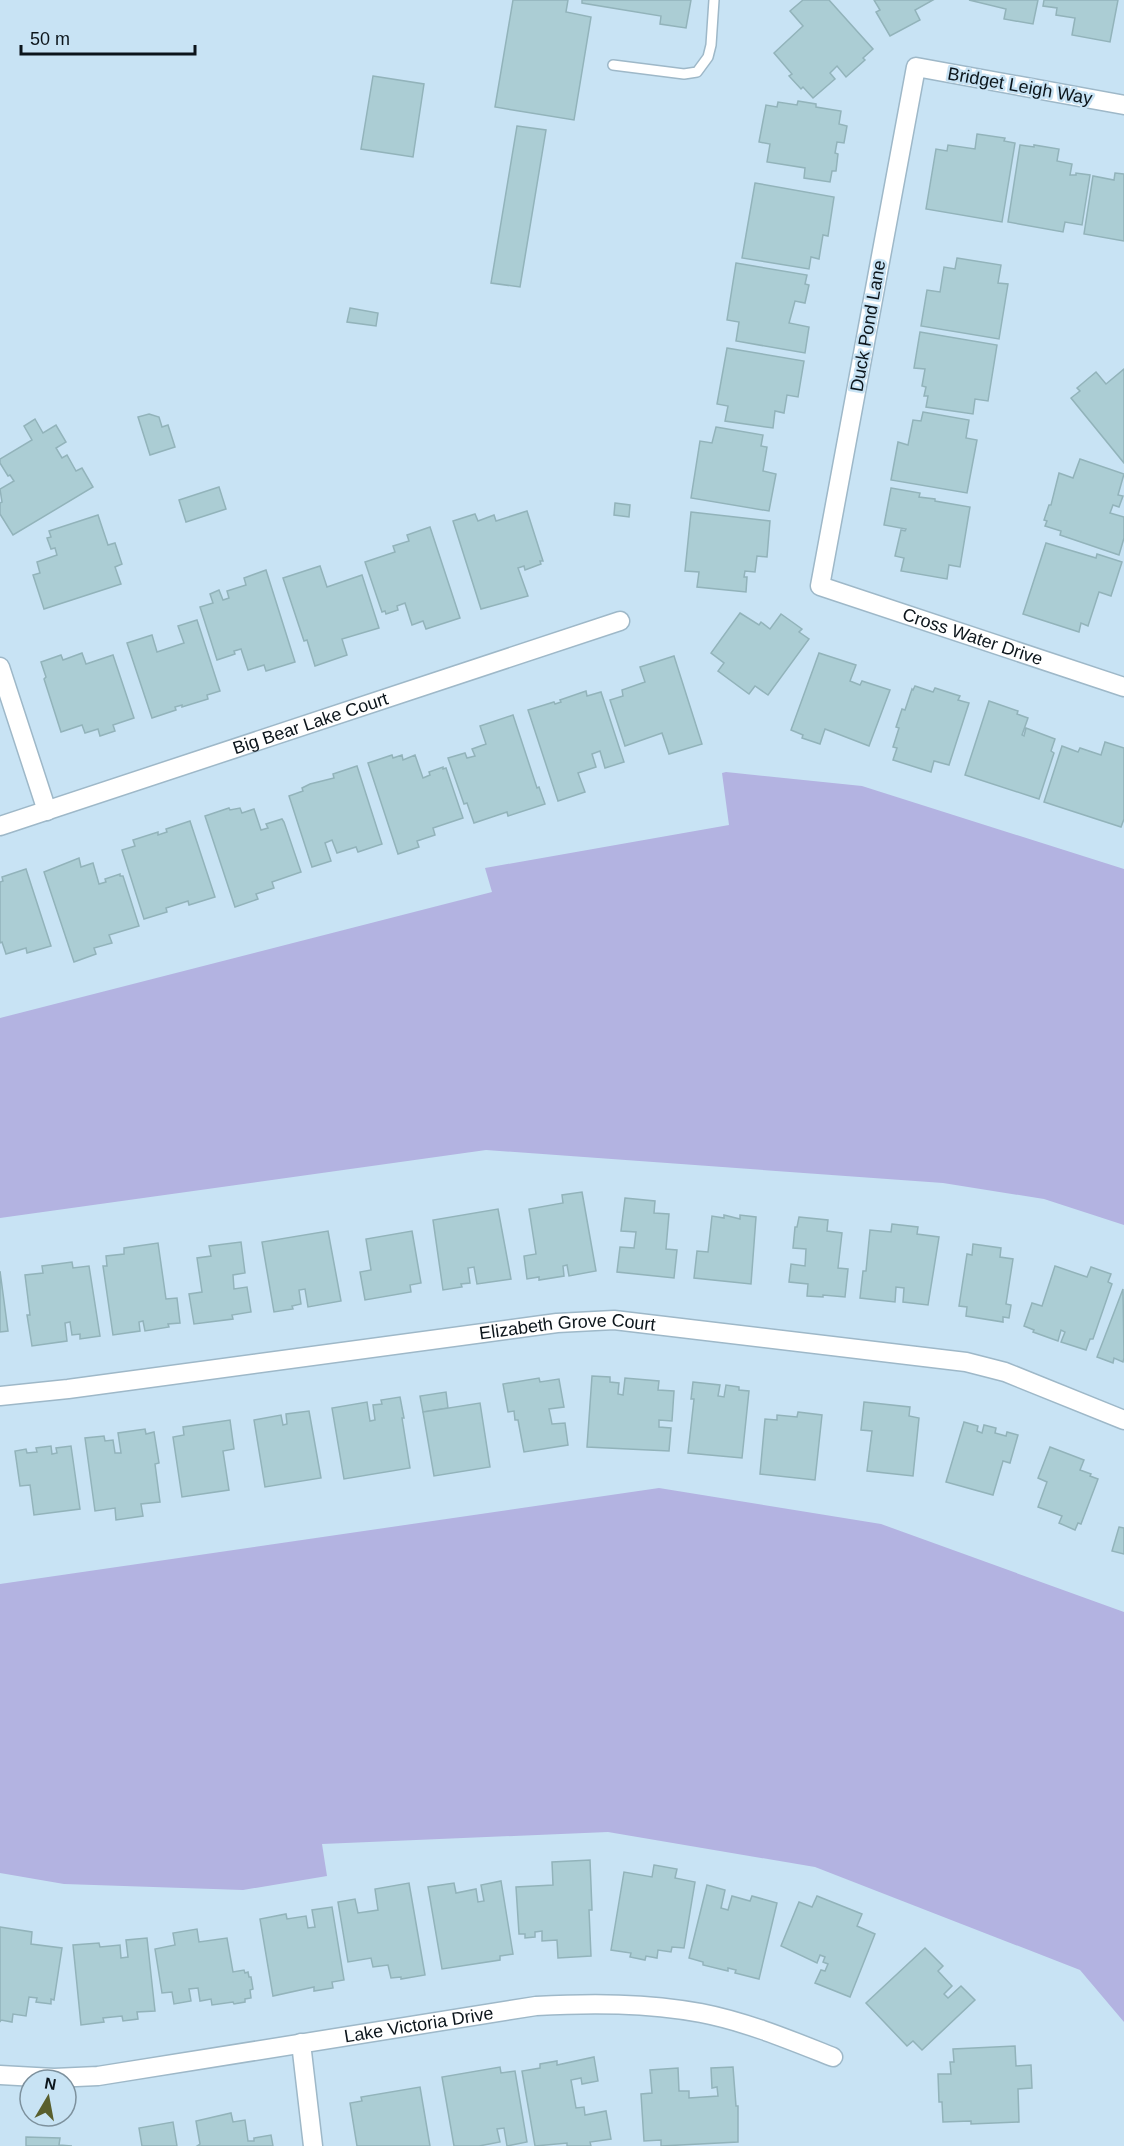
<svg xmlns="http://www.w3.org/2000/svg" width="1124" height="2146" font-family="Arial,sans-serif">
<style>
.green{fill:#b3b3e1}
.building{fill:#abcdd4;stroke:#92b3ba;stroke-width:1.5}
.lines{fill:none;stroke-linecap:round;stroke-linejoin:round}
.service-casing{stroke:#9eb8c8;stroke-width:12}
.minor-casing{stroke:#9eb8c8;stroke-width:21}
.service{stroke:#fff;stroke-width:9}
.minor{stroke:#fff;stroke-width:18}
.labels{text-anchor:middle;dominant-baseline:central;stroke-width:5;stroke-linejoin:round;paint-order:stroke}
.street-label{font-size:18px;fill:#0c151b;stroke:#c8e3f4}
</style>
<rect width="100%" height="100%" fill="#c8e3f4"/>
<g class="green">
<path d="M726 772 862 786 1124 869V1225L1044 1199 943 1183 486 1150 0 1218V1018L492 892 485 868 729 825 722 773Z"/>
<path d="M659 1488 881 1524 1124 1612V2022L1080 1970 815 1867 608 1832 322 1844 327 1876 243 1890 64 1884 0 1873V1584Z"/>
</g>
<g class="building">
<path d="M513 0H568L566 12 591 17 574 120 495 107Z"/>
<path d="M582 0H691L686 28 660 24 661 16 582 3Z"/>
<path d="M803 0H829L873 49 863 58 865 60 846 77 837 66 830 73 835 79 813 98 803 87 801 89 789 76 792 74 774 53 803 26 790 11Z"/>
<path d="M874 0H933L915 10 920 20 890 36 876 12 880 10Z"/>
<path d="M969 0H1038L1033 24 1004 19 1006 9Z"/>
<path d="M1044 0H1118L1110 42 1072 35 1075 18 1056 15 1057 8 1043 6Z"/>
<path d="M373 76 424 84 413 157 361 149Z"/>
<path d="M798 101 816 104V107L841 111 839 124 847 126 844 143 837 142 835 153 838 154 836 171H832L830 182 804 178 805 168 767 162 770 144 759 142 766 105 777 107 778 102 797 105Z"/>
<path d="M517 126 546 130 520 287 491 283Z"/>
<path d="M977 134 1005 138 1004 141 1015 143 1002 222 926 209 936 149 947 151 948 145 975 149Z"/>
<path d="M1020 145 1034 147V145L1059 149 1057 161 1072 164 1070 175H1076V173L1090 175 1082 225 1065 222 1063 232 1008 222Z"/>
<path d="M1115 173 1124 174V241L1084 234 1093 176 1114 180Z"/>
<path d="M755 183 834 197 828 236 823 235 819 259 811 257 809 269 742 258Z"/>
<path d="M957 258 1001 265 998 283 1008 284 999 339 921 326 927 290 940 292 944 267 955 269Z"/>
<path d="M736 263 807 275 805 284 809 285 805 303 795 301 789 323 809 327 805 353 736 341 739 322 727 320Z"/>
<path d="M350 308 378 313 376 326 347 322Z"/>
<path d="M920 332 997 345 988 401 975 399 973 414 926 407 928 396H924L926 387 922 386 925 369 914 368Z"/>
<path d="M727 348 804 361 798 397 787 395 784 413 775 411 773 428 725 421 728 406 717 404Z"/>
<path d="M1124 369V463L1071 398 1080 391 1077 388 1096 372 1106 384Z"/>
<path d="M923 412 969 420 966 438 977 440 967 493 891 480 898 442 908 445 913 420 921 421Z"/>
<path d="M149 414 159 417 162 427 168 425 175 447 150 455 138 417Z"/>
<path d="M35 419 43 433 56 425 66 442 56 448 62 458 67 455 76 471 82 468 93 487 13 535 0 514V503L2 502 0 489 14 481 10 475 8 476 0 463V459L32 440 24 426Z"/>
<path d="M716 427 763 435 761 446 767 447 763 471 776 474 769 511 691 498 700 441 712 443Z"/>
<path d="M1080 459 1124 474 1118 495 1123 496 1119 507 1113 505 1110 513 1124 517V538L1119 555 1060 535 1061 531 1045 526 1047 521 1044 520 1049 505H1051L1059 473 1073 478Z"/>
<path d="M219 487 226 509 186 522 179 500Z"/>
<path d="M891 488 920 493 919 497 935 499V501L970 507 960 567 949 565 947 579 901 571 904 558 895 556 901 530 905 531 906 529 884 525Z"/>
<path d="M615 503 630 505 629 517 614 515Z"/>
<path d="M527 511 543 561H540L541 564 525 570 524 566 518 568 528 596 481 609 453 521 475 514 478 521 494 515 496 521Z"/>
<path d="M691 512 770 521 767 557 757 556 755 572 745 571 744 577H747L746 592 697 587 699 572 685 571Z"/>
<path d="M98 515 108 545 115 543 122 564 115 567 121 584 44 609 33 575 40 573 37 562 57 555 55 548 51 549 47 538 51 537 49 531Z"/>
<path d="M430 527 460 618 426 629 423 621 412 625 405 603 397 606 398 610 386 614 385 611 382 612 365 562 395 552 393 546 409 541 407 535Z"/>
<path d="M1046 543 1096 558 1097 554 1122 562 1111 596 1099 592 1088 626 1081 623 1079 632 1023 614Z"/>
<path d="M320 566 327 587 362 575 379 628 342 639 347 655 315 666 307 640 304 641 283 578Z"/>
<path d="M266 570 295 662 266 671 264 665 248 670 241 649 234 651 235 654 217 660 200 607 213 603 210 594 219 590 223 600 229 598 227 591 246 585 244 578Z"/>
<path d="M740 613 759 625 761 622 770 629 781 614 802 629 799 632 809 639 768 695 755 686 749 694 718 671 724 663 711 653Z"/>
<path d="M197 620 220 691 207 695 208 699 182 707V705L175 707 176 710 152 718 127 643 152 635 157 652 184 643 178 626Z"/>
<path d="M82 653 86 664 113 655 134 718 113 725 115 731 100 736 98 729 85 733 82 725 61 732 44 679 46 677 41 662 61 655 63 660Z"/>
<path d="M819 653 856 665 850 681 860 685 862 681 890 690 869 746 825 729 820 744 802 738 803 735 791 730Z"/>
<path d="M674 656 702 744 669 754 662 733 625 746 610 700 623 696 622 690 645 682 640 667Z"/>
<path d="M915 686 933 692 935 688 960 696 958 700 969 703 949 765 934 761 931 772 893 760 897 748 893 747 899 728 896 727 902 709 905 710 912 689 913 690Z"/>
<path d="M586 691 587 696 601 692 624 762 605 768 600 751 592 754 596 767 578 773 585 792 558 801 528 710 554 702 555 704 561 702 560 700Z"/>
<path d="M989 701 1018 711 1017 714 1028 718 1022 735 1024 736 1026 728 1055 739 1051 751 1054 753 1039 799 965 775Z"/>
<path d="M513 715 537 788 539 787 545 804 508 816 507 812 474 823 467 803 464 804 448 758 465 753 467 758 475 756 472 749 486 744 480 726Z"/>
<path d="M1105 742 1124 748V819L1121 827 1044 802 1062 746 1078 752 1080 748 1101 755Z"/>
<path d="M392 755 393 758 402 755 403 760 415 755 423 778 430 775 429 772 443 767V769L446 768 463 818 433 828 435 835 417 841 419 847 398 854 368 763Z"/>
<path d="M357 766 382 844 358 852 356 847 337 853 332 840 325 843 331 861 312 867 289 796 303 791 302 788 310 784 334 778 333 774Z"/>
<path d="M229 808 230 810 240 808 242 813 254 809 261 830 268 828 266 824 282 819 284 822 301 872 272 882 274 888 256 894 258 899 235 907 205 816Z"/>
<path d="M190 821 215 897 189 905 188 901 166 908 167 912 144 919 122 850 135 846 133 840 158 832V835L167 832 166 829Z"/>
<path d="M79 858 81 867 93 863 99 884 106 882 105 879 120 874V876H123L139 926 109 935 112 943 94 948 96 954 74 962 44 872Z"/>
<path d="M26 869 51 946 27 953 26 948 6 954 2 942 0 943V882L3 881 2 877Z"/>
<path d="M582 1192 596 1271 569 1276 567 1265 563 1266 564 1276 539 1280V1277L527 1279 524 1256 536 1254 529 1209 563 1203 562 1195Z"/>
<path d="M625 1198 655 1201 654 1213 669 1214 666 1249 677 1250 674 1278 617 1272 620 1247 634 1248 636 1232 621 1231Z"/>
<path d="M498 1209 511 1279 477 1284 474 1267 468 1268 470 1283 461 1284 462 1287 443 1290 433 1220Z"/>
<path d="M724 1215 740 1219V1215L756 1217 751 1284 694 1278 697 1251 708 1252 712 1216 724 1218Z"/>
<path d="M799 1217 828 1220 827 1231 842 1233 838 1268 848 1269 845 1297 823 1295V1297L807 1296 808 1284 789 1282 791 1264 805 1266 806 1249 793 1248 795 1227H797Z"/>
<path d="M892 1224 918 1227 917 1234 939 1237 928 1305 903 1302 904 1288 896 1287 895 1302 860 1298 863 1271H866L870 1230 891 1232Z"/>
<path d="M328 1231 341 1301 308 1307 305 1289 299 1290 301 1304 292 1306 293 1309 274 1312 262 1242Z"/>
<path d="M412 1231 421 1283 410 1285 411 1292 365 1300 360 1272 371 1270 366 1239Z"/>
<path d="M241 1242 245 1273 233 1275 234 1289 247 1287 251 1312 232 1315 233 1319 194 1324 189 1294 202 1292 197 1258 211 1256 209 1246Z"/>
<path d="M158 1243 166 1299 177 1298 180 1323 168 1324 169 1327 145 1331 143 1321 139 1322 140 1331 113 1335 103 1266H107L106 1256 124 1254V1248Z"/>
<path d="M973 1244 1001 1248 1000 1257 1013 1259 1006 1304 1011 1305 1009 1318 1003 1317V1322L966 1316 967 1307 959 1306 967 1254 972 1255Z"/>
<path d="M72 1262 73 1268 89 1266 100 1336 80 1339V1334L72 1335 70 1322 65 1323 67 1341 32 1346 27 1315H30L25 1275 43 1273 42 1266Z"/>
<path d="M1055 1266 1087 1277 1091 1267 1111 1274 1108 1282 1112 1284 1093 1339H1090L1086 1350 1061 1342 1065 1332 1061 1330 1058 1341 1033 1332 1034 1330 1024 1326 1032 1303 1042 1306Z"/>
<path d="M0 1271 8 1331 0 1332Z"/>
<path d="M1123 1289 1124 1358 1123 1362 1114 1358 1113 1363 1097 1357Z"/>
<path d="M592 1376 610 1377V1382L619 1383 618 1394 623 1395 625 1378 659 1381 658 1390 674 1391 672 1421 659 1420V1427L671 1428 669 1451 587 1447Z"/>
<path d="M539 1378 540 1382 559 1379 564 1407 549 1409 552 1424 565 1423 568 1445 524 1452 518 1420H515L514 1411 508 1412 503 1384Z"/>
<path d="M693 1382 720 1385 718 1396 724 1397 726 1385 739 1387V1390L749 1391 742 1458 688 1453 694 1399H691Z"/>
<path d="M446 1392 448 1408 423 1412 420 1396Z"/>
<path d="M400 1397 404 1418H402L410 1468 344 1479 332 1408 367 1402 370 1421 375 1420 373 1405 382 1404 381 1400Z"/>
<path d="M864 1402 910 1407 909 1416 919 1418 913 1476 867 1471 872 1431 861 1430Z"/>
<path d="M480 1403 490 1467 434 1476 423 1412Z"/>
<path d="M309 1411 321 1478 265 1487 254 1420 281 1415 283 1425 287 1424 286 1414Z"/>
<path d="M798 1412 822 1415 815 1480 760 1474 765 1419 777 1420V1415L797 1417Z"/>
<path d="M230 1420 234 1449 223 1451 229 1490 182 1497 173 1437 184 1435 183 1427Z"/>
<path d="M964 1422 978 1426 977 1431 982 1433 984 1425 996 1428 995 1433 1006 1436 1007 1432 1018 1435 1010 1463 1003 1461 993 1495 946 1482Z"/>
<path d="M145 1429 146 1434 154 1432 159 1463 155 1464 160 1502 141 1504 143 1516 116 1520 115 1508 95 1511 85 1438 104 1436 105 1441 113 1440 115 1453H121L118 1433Z"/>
<path d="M51 1446 52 1454 57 1453 56 1448 71 1446 80 1509 34 1515 30 1485 20 1486 15 1451 26 1449 27 1453 37 1452 36 1448Z"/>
<path d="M1050 1447 1084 1460 1080 1470 1091 1474 1090 1476 1098 1479 1081 1524 1078 1523 1075 1530 1059 1523 1062 1516 1038 1507 1047 1482 1038 1478Z"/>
<path d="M1119 1527 1124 1528V1554L1112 1551Z"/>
<path d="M590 1860 592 1910H589L591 1956 558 1958 557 1940 542 1941V1931L535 1932V1937L525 1938V1934H519L516 1887 553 1885 552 1862Z"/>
<path d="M654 1865 677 1869 675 1878 695 1882 684 1948 672 1947 671 1952 658 1950 657 1958 646 1956 645 1960 630 1957 631 1953 611 1950 624 1872 652 1877Z"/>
<path d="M501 1881 513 1954 500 1956V1960L442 1969 428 1887 454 1883 456 1893 476 1889 478 1902 484 1901 481 1885Z"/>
<path d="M409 1883 425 1975 401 1979V1977L391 1978 388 1965 373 1967 371 1958 348 1962 338 1902 355 1899 358 1913 378 1910 375 1889Z"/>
<path d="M707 1885 725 1890 721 1908 728 1910 732 1896 750 1901 752 1896 777 1903 759 1979 735 1973 736 1970 728 1968V1971L703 1965V1962L689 1958Z"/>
<path d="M817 1896 862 1914 857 1926 875 1934 850 1997 815 1983 821 1970 825 1971 828 1964 823 1962 825 1957 820 1955 817 1963 781 1946 799 1902 812 1907Z"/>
<path d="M332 1907 344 1980 332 1982 333 1988 314 1991V1987L273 1996 260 1919 286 1914 287 1919 306 1916 308 1928 315 1927 312 1910Z"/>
<path d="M0 1927 32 1932 31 1944 62 1948 54 2000 51 1999V2004L36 2002 37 1998 29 1997 26 2016 13 2014 12 2022 1 2020 0 2022Z"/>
<path d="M197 1929 199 1942 227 1938 233 1972 244 1970 245 1973 248 1972 249 1977H251L253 1989 250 1990 251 1998 245 1999V2002L234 2004 233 2002 212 2005 211 1999 200 2001 198 1988 189 1989 191 2001 174 2004 172 1992 162 1993 155 1949 175 1945 173 1933Z"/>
<path d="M147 1938 155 2011 137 2012 138 2019 123 2021 122 2016 103 2018 104 2022 81 2025 73 1945 99 1943 100 1947 120 1945 121 1958 128 1957 126 1940Z"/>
<path d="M925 1948 943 1966 938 1971 952 1986 944 1994 948 1998 961 1986 975 2000 922 2050 913 2041 907 2046 866 2003Z"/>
<path d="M1015 2046 1016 2066 1031 2065 1032 2088 1018 2089 1019 2122 971 2124V2121L943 2122 942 2102H939L938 2074H951L950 2062H954L953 2049Z"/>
<path d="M594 2057 598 2081 582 2084 581 2078 571 2080 576 2108 584 2107 585 2115 606 2111 611 2139 590 2142 591 2146H567V2143L535 2146 522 2071 540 2068V2064L557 2061V2065Z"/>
<path d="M500 2067 501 2073 515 2071 527 2142 507 2146 504 2128 497 2129 500 2142 479 2146H454L442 2077Z"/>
<path d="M733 2067 736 2106H738V2142L661 2146V2140L644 2141 641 2094 652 2093 650 2070 678 2068 679 2091H689V2098L718 2096 717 2087 712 2088 711 2068Z"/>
<path d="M420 2087 430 2146H357L350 2103 362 2101 361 2097Z"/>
<path d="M231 2113 233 2122 245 2120 248 2141H254V2138L271 2135 273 2146H197L200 2144 196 2121Z"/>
<path d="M173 2122 177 2146H142L139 2128Z"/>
<path d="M26 2137 60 2138 59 2145 72 2146H26Z"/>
</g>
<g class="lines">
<defs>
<path id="service" d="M613 65 684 74 697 72 708 57 711 45 714 0"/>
<g id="minor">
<path id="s1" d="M1124 105 916 67 820 586 1124 687"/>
<path d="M0 667 47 811"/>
<path id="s2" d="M0 826 620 621"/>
<path id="s3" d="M0 1396 68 1389 557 1323 614 1320 966 1362 1005 1372 1124 1420"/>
<path d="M301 2043 313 2146"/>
<path id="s4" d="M0 2075 54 2078 98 2076 536 2006C592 2003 646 2003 701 2013 747 2022 790 2040 833 2057"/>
</g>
</defs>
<use href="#service" class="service-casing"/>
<use href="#minor" class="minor-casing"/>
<use href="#service" class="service"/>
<use href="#minor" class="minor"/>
</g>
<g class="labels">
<g class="street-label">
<text transform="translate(1020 86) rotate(10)">Bridget Leigh Way</text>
<text transform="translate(868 326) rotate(-80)">Duck Pond Lane</text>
<text stroke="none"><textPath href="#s1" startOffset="900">Cross Water Drive</textPath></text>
<text stroke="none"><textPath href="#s2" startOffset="327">Big Bear Lake Court</textPath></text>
<text stroke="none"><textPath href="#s3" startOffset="572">Elizabeth Grove Court</textPath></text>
<text stroke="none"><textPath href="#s4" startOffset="423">Lake Victoria Drive</textPath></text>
</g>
</g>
<g transform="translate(48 2098) rotate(10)"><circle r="28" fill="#c8e3f4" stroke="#7d919d" stroke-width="1.5"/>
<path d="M0-4.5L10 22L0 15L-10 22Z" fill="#595f2d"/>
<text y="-9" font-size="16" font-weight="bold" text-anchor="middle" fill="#0c151b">N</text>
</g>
<path d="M21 45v9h174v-9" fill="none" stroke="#0c151b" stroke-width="3"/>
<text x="30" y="45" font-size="18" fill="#0c151b" stroke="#c8e3f4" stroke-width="4.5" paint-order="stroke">50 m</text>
</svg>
